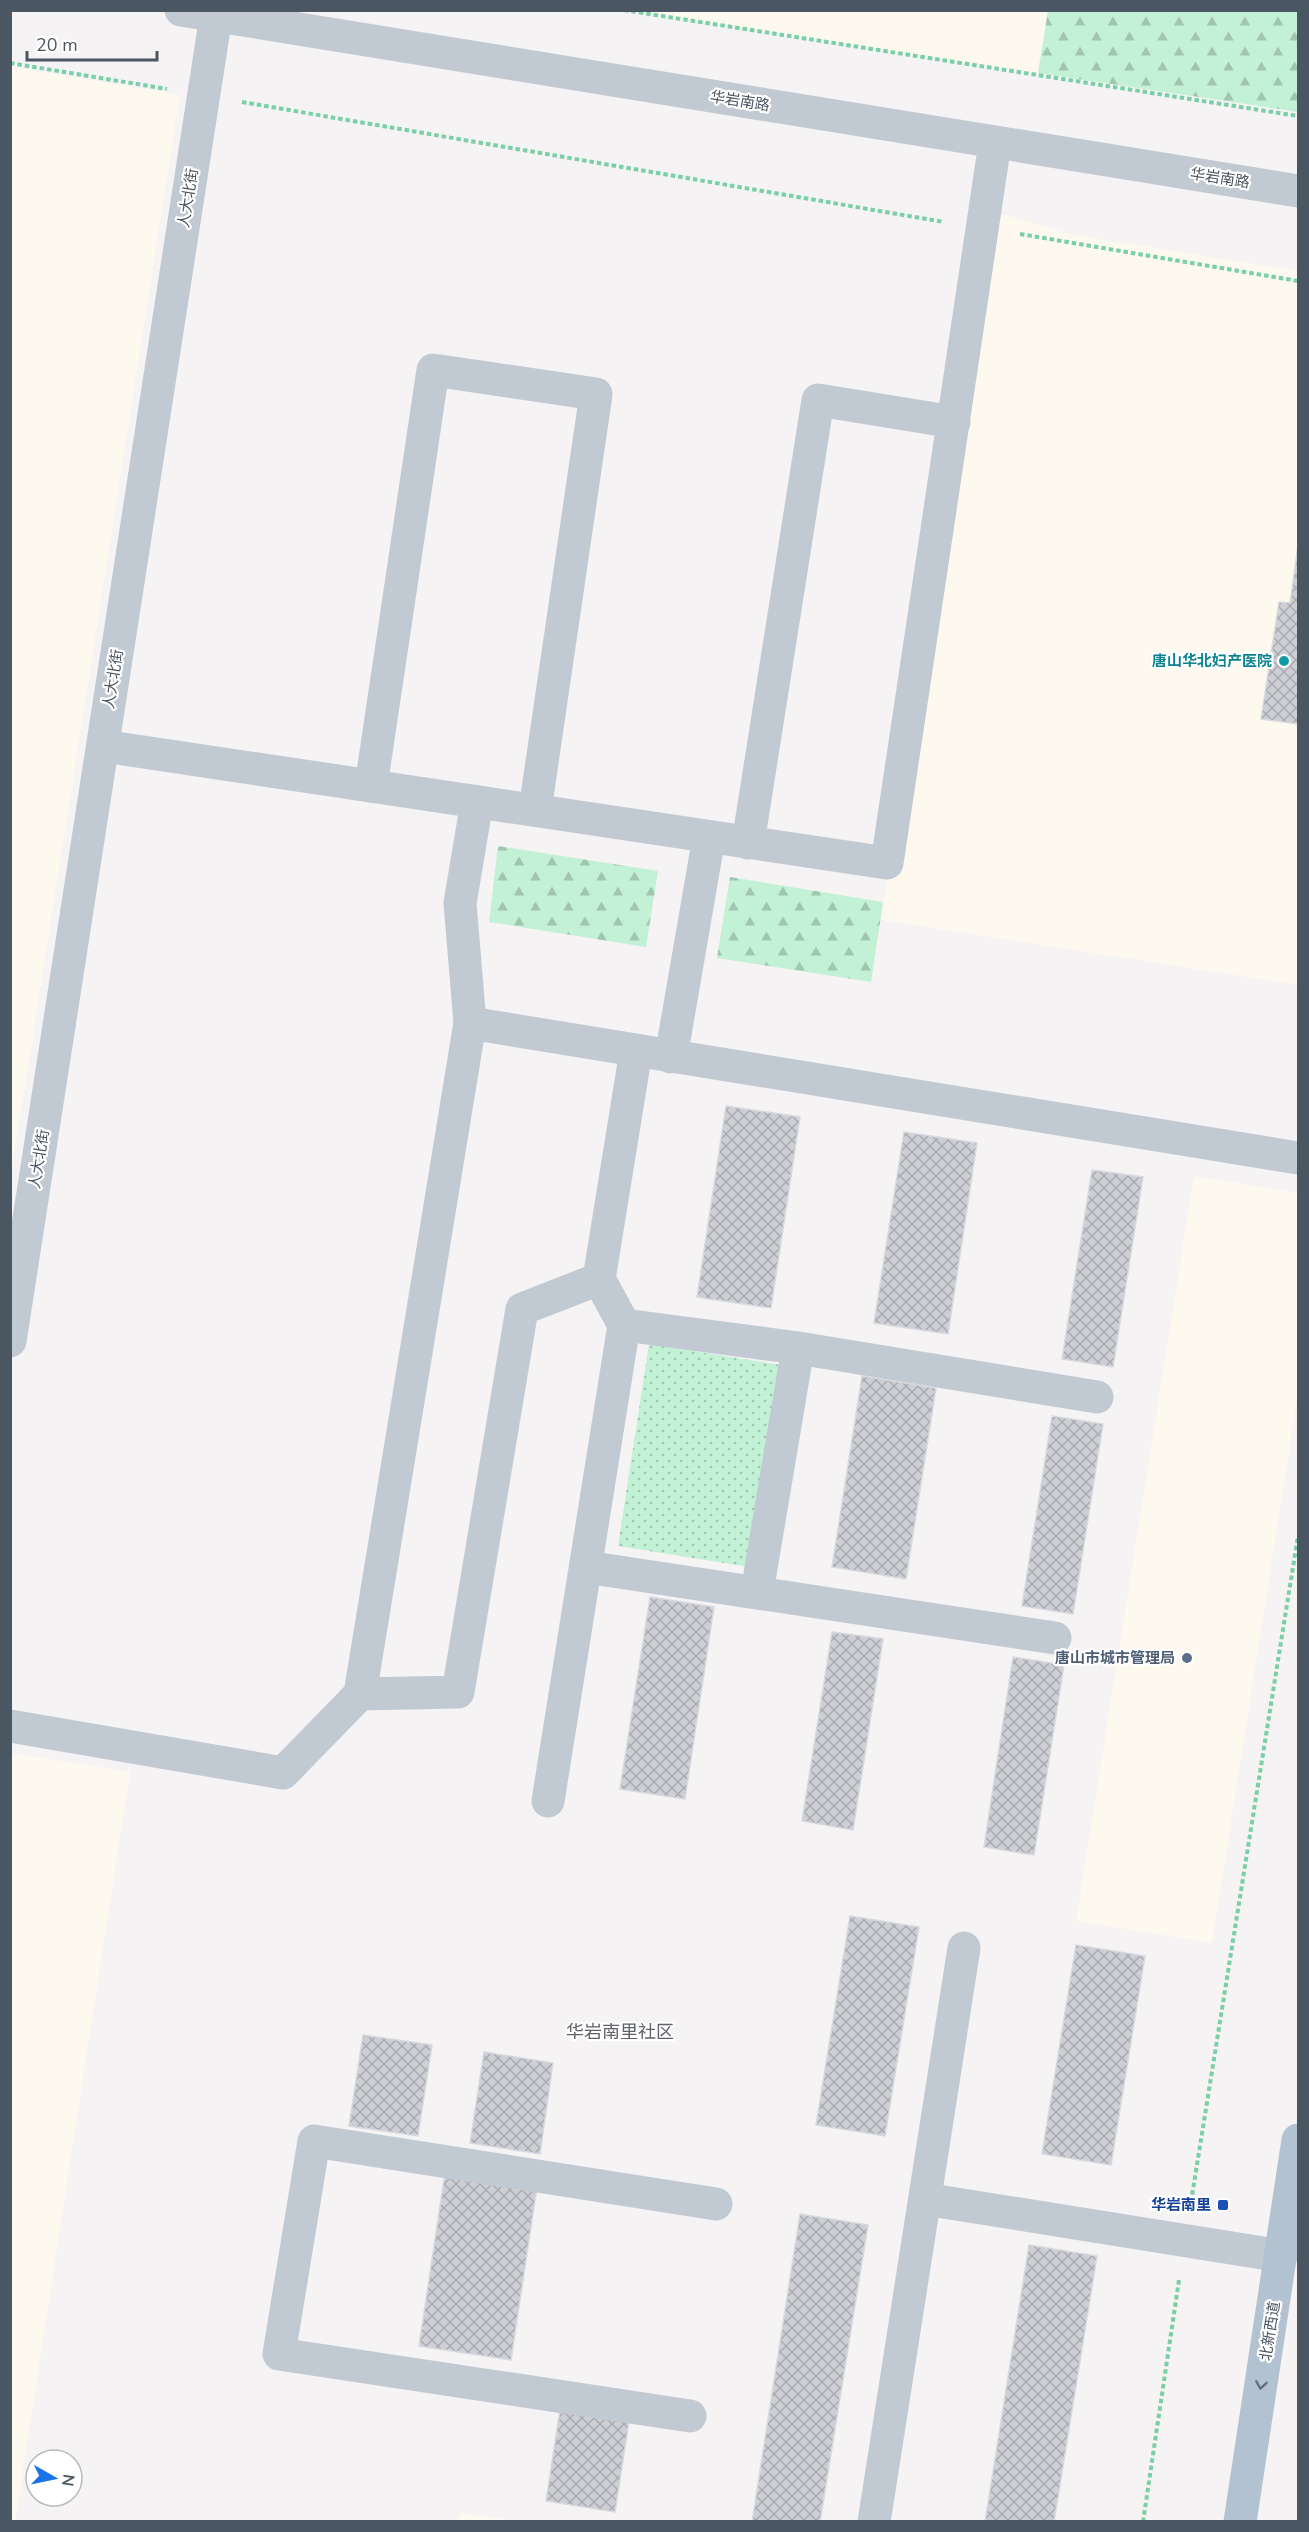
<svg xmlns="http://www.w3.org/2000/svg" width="1309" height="2532" font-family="'Nunito Sans','Noto Sans SC',sans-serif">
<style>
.commercial{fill:#fdf9ef}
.grass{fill:url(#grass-dots)}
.forest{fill:url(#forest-firs)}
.building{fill:url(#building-cross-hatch);stroke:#d7d9de;stroke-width:1.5}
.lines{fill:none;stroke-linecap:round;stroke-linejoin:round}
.path{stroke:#7ad0a6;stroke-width:4;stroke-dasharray:4.5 3;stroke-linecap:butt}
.minor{stroke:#c1cad2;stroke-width:33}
.major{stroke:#b3c2d1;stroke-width:33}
.oneway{stroke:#64717d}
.culture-dot{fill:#0f9aa8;stroke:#fff;stroke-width:2}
.service-dot{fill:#5c6f8a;stroke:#fff;stroke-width:2}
.transit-dot{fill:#1a4fb4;stroke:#fff;stroke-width:2}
.labels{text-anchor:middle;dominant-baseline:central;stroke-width:4.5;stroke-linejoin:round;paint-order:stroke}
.street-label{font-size:15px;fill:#4a5661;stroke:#fff}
.culture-label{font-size:15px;font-weight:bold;fill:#0d838f;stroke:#fff;text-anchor:end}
.service-label{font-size:15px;font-weight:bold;fill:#4e5e75;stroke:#fff;text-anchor:end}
.transit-label{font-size:15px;font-weight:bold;fill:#164399;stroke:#fff;text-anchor:end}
.quarter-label{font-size:18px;fill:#5f6368;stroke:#fff}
</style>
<defs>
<pattern id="grass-dots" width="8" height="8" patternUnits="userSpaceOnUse" patternTransform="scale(1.5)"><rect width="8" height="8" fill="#c3f1d5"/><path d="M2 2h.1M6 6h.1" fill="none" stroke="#a0c6b0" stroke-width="1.8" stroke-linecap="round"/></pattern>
<pattern id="forest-firs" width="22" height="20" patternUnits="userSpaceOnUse" patternTransform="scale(1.5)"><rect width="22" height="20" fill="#c3f1d5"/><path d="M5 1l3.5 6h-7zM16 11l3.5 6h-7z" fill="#a0c6b0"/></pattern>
<pattern id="building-cross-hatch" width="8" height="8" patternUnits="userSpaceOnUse" patternTransform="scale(1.5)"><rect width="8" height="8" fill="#cdcfd5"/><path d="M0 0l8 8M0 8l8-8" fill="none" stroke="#a8abb0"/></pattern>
</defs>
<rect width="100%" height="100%" fill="#f5f3f3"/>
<g class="commercial">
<path d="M635 11H1048L1038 73Z"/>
<path d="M11 67 180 95 11 1175 10 67Z"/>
<path d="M993 211 1073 235 1298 271V985L881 920Z"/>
<path d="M1194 1176 1298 1193V1394L1212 1943 1076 1921Z"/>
<path d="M11 1753 130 1772 15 2522 10 2521Z"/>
<path d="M460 2513 516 2521H459Z"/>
</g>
<path class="grass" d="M649 1344 781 1365 749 1567 618 1546Z"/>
<g class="forest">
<path d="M1048 11H1298V112L1038 73Z"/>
<path d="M498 846 658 871 646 947 489 922Z"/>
<path d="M730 877 883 902 871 982 717 958Z"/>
</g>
<g class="building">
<path d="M1298 546V724L1261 719 1279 602 1290 603Z"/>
<path d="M726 1106 800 1117 771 1308 697 1297Z"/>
<path d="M904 1132 977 1143 948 1334 874 1323Z"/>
<path d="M1092 1170 1143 1177 1113 1367 1062 1359Z"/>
<path d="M862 1376 936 1388 906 1579 832 1567Z"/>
<path d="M1052 1416 1103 1424 1073 1614 1022 1606Z"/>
<path d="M650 1597 714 1607 685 1799 620 1789Z"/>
<path d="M832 1632 883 1639 853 1830 802 1821Z"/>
<path d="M1013 1657 1064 1665 1034 1855 984 1847Z"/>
<path d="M850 1916 919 1927 885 2136 816 2125Z"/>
<path d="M1076 1945 1145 1956 1111 2165 1042 2154Z"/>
<path d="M363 2035 432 2045 418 2136 349 2126Z"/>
<path d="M484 2052 553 2063 540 2154 470 2143Z"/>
<path d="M445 2173 537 2187 511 2360 419 2346Z"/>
<path d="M800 2214 868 2225 820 2522H752Z"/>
<path d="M1029 2245 1097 2256 1054 2522H985Z"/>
<path d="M560 2410 629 2421 615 2512 546 2501Z"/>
</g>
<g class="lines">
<g class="path">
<path d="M624 10 1298 116"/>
<path d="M10 63 167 89"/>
<path d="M242 102 944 222"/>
<path d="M1020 234 1298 281"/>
<path d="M1191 2202 1298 1536"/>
<path d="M1143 2522 1179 2280"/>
</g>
<g class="minor">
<path d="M181 10 1298 191"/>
<path d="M103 746 887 863 995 143"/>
<path d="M371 786 433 370 596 394 535 810"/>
<path d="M748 843 818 400 954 422"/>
<path d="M470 1023 460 903 477 802"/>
<path d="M671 1057 709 837"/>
<path d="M624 1325 798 1348 1097 1397"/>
<path d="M10 1341 216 16"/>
<path d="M586 1567 1055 1638"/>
<path d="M757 1592 798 1348"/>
<path d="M360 1694 458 1692 522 1309 599 1279"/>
<path d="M10 1726 283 1773 360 1694 470 1023 1298 1158"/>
<path d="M548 1801 624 1325 599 1279 636 1051"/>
<path d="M925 2199 1281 2256"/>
<path d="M690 2416 279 2354 314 2141 716 2204"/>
<path d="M874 2522 964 1948"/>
</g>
<path class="major" d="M1240 2522 1298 2140"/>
</g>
<defs><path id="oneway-chevron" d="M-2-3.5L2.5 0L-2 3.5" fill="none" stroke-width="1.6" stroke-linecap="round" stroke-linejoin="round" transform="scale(1.5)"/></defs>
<use class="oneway" href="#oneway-chevron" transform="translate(1261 2385) rotate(99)"/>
<circle class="culture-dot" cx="1284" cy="661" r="6"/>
<circle class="service-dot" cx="1187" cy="1658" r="6"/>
<rect class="transit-dot" x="1217" y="2199" width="12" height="12" rx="3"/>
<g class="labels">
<g class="street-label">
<text transform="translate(740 101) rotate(9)">华岩南路</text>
<text transform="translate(1220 178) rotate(9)">华岩南路</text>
<text transform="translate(188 198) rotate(-81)">人大北街</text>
<text transform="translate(113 679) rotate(-81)">人大北街</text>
<text transform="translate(39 1159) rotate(-81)">人大北街</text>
<text transform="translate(1270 2331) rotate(-81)">北新西道</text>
</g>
<g class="culture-label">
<text x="1272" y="661">唐山华北妇产医院</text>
</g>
<g class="service-label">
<text x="1175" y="1658">唐山市城市管理局</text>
</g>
<g class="transit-label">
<text x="1211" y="2205">华岩南里</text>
</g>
<g class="quarter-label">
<text x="620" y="2032">华岩南里社区</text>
</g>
</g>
<rect width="1309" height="2532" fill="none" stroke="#4a5661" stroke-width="24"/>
<g transform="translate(54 2478) rotate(99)"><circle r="28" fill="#ffffff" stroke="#b7bbc0" stroke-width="1.5"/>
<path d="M0-4.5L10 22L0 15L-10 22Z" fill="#1a73e8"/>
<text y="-9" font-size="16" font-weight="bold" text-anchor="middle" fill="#4a5661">N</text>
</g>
<path d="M27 51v9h130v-9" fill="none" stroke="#4a5661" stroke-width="3"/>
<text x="36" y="51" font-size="18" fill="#4a5661" stroke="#ffffff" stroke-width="4.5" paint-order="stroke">20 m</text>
</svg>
